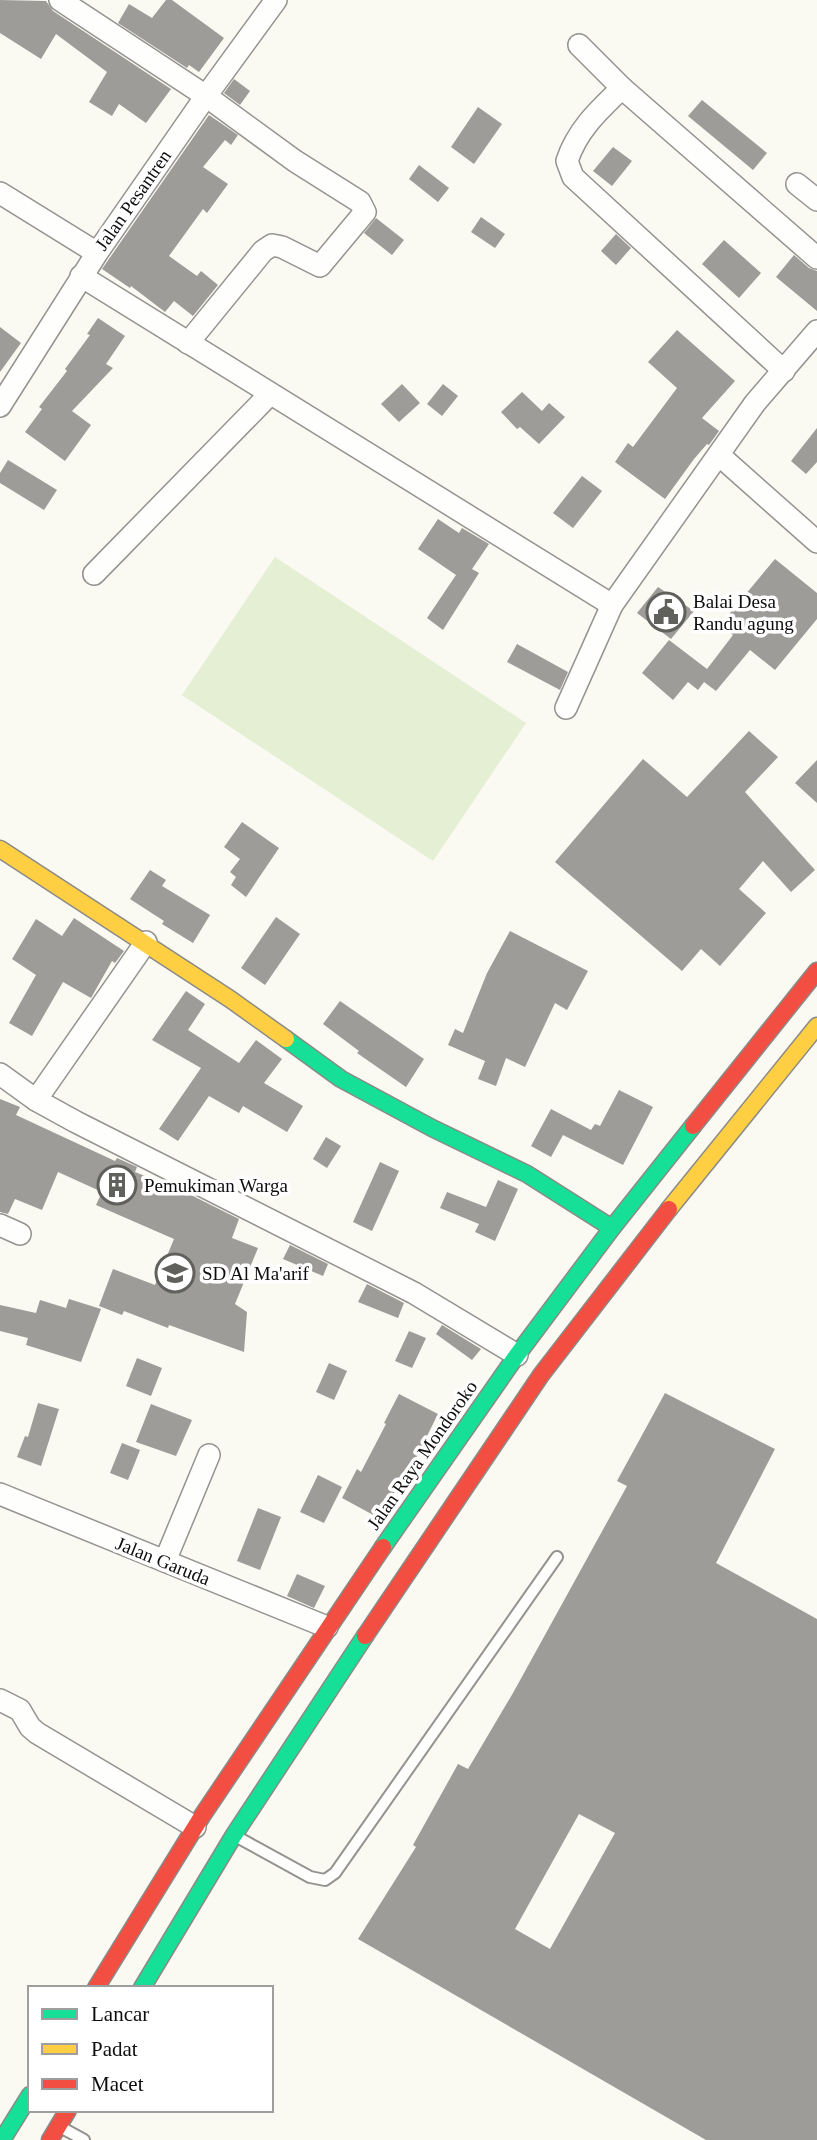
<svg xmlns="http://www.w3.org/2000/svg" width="817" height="2140" font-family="Georgia,serif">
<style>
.green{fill:#e4efd3}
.building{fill:#9d9c98;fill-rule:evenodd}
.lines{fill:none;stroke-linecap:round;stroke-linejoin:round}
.lane-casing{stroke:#949390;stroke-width:14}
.street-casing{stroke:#949390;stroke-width:24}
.fast-casing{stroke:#8a8a87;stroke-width:19}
.slow-casing{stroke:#8a8a87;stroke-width:19}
.jam-casing{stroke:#8a8a87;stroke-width:19}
.lane{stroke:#fefefd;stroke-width:10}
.street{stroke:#fefefd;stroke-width:21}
.fast{stroke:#16e098;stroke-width:16}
.slow{stroke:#ffcf43;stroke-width:16}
.jam{stroke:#f24e42;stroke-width:16}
.labels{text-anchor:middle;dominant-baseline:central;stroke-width:7;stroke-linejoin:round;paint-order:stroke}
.street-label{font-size:19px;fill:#0d0d0d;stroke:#fff}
.poi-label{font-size:19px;fill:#0d0d0d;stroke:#fff;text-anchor:start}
</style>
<rect width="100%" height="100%" fill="#faf9f2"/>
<path class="green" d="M275 557 526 723 433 861 182 695Z"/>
<g class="building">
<path d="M0 0 46 1 53 11 171 89 146 123 119 104 112 116 89 102 107 72 56 34 41 59 0 33Z"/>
<path d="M166 0H172L224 38 199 72 189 65 187 68 118 23 129 4 152 18Z"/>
<path d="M234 79 250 91 240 105 224 93Z"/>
<path d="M702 100 767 153 753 170 688 116Z"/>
<path d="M478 107 502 124 474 164 451 147Z"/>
<path d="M209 115 238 135 231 145 225 140 203 167 228 184 207 213 203 209 169 256 197 276 201 271 218 285 193 316 174 301 165 312 131 286 130 288 102 269Z"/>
<path d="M613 147 632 161 612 186 593 171Z"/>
<path d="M419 165 449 188 438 202 409 179Z"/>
<path d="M481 217 505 234 495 248 471 232Z"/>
<path d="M376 218 404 240 392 255 364 233Z"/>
<path d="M616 234 631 248 616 265 601 251Z"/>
<path d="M724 240 761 273 739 298 702 264Z"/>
<path d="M794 255 809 268 817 271V311L776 277Z"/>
<path d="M98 318 125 336 106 364 113 368 72 411 91 425 65 461 25 432 42 409 39 407 67 371 65 369 90 335 87 334Z"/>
<path d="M0 327 21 343 0 372Z"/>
<path d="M677 330 735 381 702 418 719 431 709 445 707 444 694 459 665 499 615 462 628 443 633 447 677 388 648 362Z"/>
<path d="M402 384 420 403 399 422 381 404Z"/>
<path d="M443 384 458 396 442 416 427 404Z"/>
<path d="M522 392 542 411 549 403 565 417 539 444 520 427 517 429 501 412Z"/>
<path d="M817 428V462L806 474 791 461Z"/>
<path d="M8 460 57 490 44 510 0 483V473Z"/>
<path d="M582 476 602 491 573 528 553 513Z"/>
<path d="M438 519 459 533 462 528 489 544 472 569 479 573 443 630 427 618 456 575 418 549Z"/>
<path d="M775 559 817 593V619L775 670 750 650 716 691 704 682 698 690 688 682 673 700 642 673 669 640 707 669 733 635 720 625Z"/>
<path d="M658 587 694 611 671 639 637 613Z"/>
<path d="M517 644 568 672 560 690 507 662Z"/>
<path d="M749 731 778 757 745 792 815 870 791 892 763 861 739 889 766 913 720 966 701 949 682 971 555 862 643 759 687 797Z"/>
<path d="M817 760V803L795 783Z"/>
<path d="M242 822 279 848 246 897 231 885 236 877 230 872 240 859 224 847Z"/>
<path d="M150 870 166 880 162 886 210 915 193 943 162 924 164 921 130 899Z"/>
<path d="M276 917 300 934 265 985 241 968Z"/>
<path d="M74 918 124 951 115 963 112 961 91 998 63 982 32 1036 9 1023 36 975 12 959 36 919 62 936Z"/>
<path d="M510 931 588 971 567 1010 555 1003 525 1067 506 1058 496 1086 478 1079 485 1061 448 1045 455 1029 463 1033 487 973Z"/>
<path d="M186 991 205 1004 188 1030 239 1063 256 1040 282 1059 264 1083 303 1106 287 1132 243 1106 239 1113 209 1096 178 1141 159 1129 201 1068 152 1040Z"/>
<path d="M340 1001 424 1059 406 1087 357 1053 359 1051 323 1024Z"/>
<path d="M619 1090 653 1107 623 1165 563 1135 551 1157 531 1146 551 1109 591 1130 595 1124 600 1126Z"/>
<path d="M0 1099 20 1107 16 1115 115 1161 117 1158 137 1167 135 1172 185 1192 239 1219 232 1238 258 1248 235 1304 247 1312 244 1352 169 1325 168 1328 124 1311 122 1315 99 1306 113 1269 155 1285 174 1239 96 1205 102 1192 58 1172 42 1210 15 1199 8 1214 0 1212Z"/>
<path d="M326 1137 341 1146 327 1168 313 1159Z"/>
<path d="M380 1162 399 1171 372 1231 353 1222Z"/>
<path d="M498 1180 518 1189 495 1241 475 1232 479 1224 440 1208 447 1192 486 1207Z"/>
<path d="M290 1245 328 1264 323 1276 283 1259Z"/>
<path d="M367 1284 404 1303 398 1318 358 1302Z"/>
<path d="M69 1299 101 1309 81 1362 26 1345 28 1338 0 1331V1305L36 1313 40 1300 66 1308Z"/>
<path d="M442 1325 481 1349 472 1360 436 1334Z"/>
<path d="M409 1331 426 1338 412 1368 395 1361Z"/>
<path d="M137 1358 162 1368 151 1396 126 1386Z"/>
<path d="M329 1363 347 1371 334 1400 316 1392Z"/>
<path d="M665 1393 775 1449 716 1563 817 1619V2140H706L358 1939 416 1847 413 1845 458 1764 468 1769 513 1693 627 1486 617 1481ZM579 1814 615 1833 550 1949 515 1929Z"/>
<path d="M399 1394 438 1414 409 1472 377 1517 342 1498 357 1469 361 1472 386 1424 384 1423Z"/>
<path d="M38 1403 59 1409 41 1466 17 1457 25 1436 28 1437Z"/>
<path d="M151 1404 192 1420 176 1456 136 1442Z"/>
<path d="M122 1443 140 1450 128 1480 110 1473Z"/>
<path d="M318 1475 342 1487 324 1523 300 1512Z"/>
<path d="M258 1508 281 1517 260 1570 237 1561Z"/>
<path d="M297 1574 325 1586 314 1608 287 1596Z"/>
</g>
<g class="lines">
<defs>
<g id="lane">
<path d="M239 1838 310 1877 325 1880 335 1873 557 1557"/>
<path d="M64 2129 84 2140"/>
</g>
<g id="street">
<path d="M60 0 206 96 295 161 360 202 365 212 320 266 282 247 272 245 263 251 188 343"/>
<path d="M579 45 622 88"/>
<path d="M797 184 817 200"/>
<path d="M0 193 97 253"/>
<path d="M81 276 612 605"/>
<path d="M784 371 573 177 567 161C577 130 599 110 622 88L817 258"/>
<path d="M0 406 97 253 206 96 276 0"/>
<path d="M719 455 817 542"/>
<path d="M94 574 270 394"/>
<path d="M566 708 612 605 755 403 817 331"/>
<path d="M0 1074 36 1100 76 1122 414 1293 517 1355"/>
<path d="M36 1100 146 942"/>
<path d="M0 1225 20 1234"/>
<path d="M0 1494 327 1627"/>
<path d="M165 1561 209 1455"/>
<path d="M0 1700 20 1710 30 1727 37 1733 195 1827"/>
</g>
<g id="fast">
<path d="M286 1039 341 1079 432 1128 527 1174 612 1228"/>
<path d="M383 1547 517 1355 612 1228 693 1126"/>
<path d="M142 1988 234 1835 365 1636"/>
<path d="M2 2140 30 2095"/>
</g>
<g id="slow">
<path d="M0 849 230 999 286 1039"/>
<path d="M669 1209 817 1026"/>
</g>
<g id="jam">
<path d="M693 1126 817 971"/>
<path d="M365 1636 541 1375 669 1209"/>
<path d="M96 1988 202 1816 383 1547"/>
<path d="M50 2140 68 2110"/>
</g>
</defs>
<use href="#lane" class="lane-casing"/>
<use href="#street" class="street-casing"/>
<use href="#fast" class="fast-casing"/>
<use href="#slow" class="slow-casing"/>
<use href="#jam" class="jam-casing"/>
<use href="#lane" class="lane"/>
<use href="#street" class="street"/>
<use href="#fast" class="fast"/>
<use href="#slow" class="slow"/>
<use href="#jam" class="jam"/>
</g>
<defs>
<symbol id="civic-ring" viewBox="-11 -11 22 22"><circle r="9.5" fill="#fff" stroke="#60605d" stroke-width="1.5"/><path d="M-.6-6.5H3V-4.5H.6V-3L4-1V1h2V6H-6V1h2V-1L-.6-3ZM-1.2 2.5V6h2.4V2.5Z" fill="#60605d"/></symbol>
<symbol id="building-ring" viewBox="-11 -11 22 22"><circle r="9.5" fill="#fff" stroke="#60605d" stroke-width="1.5"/><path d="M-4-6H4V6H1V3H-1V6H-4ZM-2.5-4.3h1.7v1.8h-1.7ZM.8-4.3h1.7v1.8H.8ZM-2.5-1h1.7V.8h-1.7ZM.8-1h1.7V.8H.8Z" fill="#60605d"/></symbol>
<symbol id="school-ring" viewBox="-11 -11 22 22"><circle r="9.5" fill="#fff" stroke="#60605d" stroke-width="1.5"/><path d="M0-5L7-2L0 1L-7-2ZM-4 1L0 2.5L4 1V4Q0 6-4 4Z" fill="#60605d"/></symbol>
</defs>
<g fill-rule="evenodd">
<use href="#civic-ring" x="644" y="590" width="44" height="44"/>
<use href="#building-ring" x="95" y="1163" width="44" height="44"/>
<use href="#school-ring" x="153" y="1251" width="44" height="44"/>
</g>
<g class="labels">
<g class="street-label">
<text transform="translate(133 200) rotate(-55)">Jalan Pesantren</text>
<text transform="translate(422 1455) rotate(-55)">Jalan Raya Mondoroko</text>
<text transform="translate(163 1561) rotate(22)">Jalan Garuda</text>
</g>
<g class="poi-label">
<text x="693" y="601">Balai Desa<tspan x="693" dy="22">Randu agung</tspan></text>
<text x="144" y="1185">Pemukiman Warga</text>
<text x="202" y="1273">SD Al Ma'arif</text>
</g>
</g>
<rect x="28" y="1986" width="245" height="126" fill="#ffffff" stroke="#9e9e9e" stroke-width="2"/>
<rect x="42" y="2009" width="35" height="10" fill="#16e098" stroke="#9e9e9e" stroke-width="2"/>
<text x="91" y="2021" font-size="21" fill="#0d0d0d">Lancar</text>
<rect x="42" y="2044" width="35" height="10" fill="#ffcf43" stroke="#9e9e9e" stroke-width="2"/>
<text x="91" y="2056" font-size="21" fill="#0d0d0d">Padat</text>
<rect x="42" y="2079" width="35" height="10" fill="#f24e42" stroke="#9e9e9e" stroke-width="2"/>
<text x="91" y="2091" font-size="21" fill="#0d0d0d">Macet</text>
</svg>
